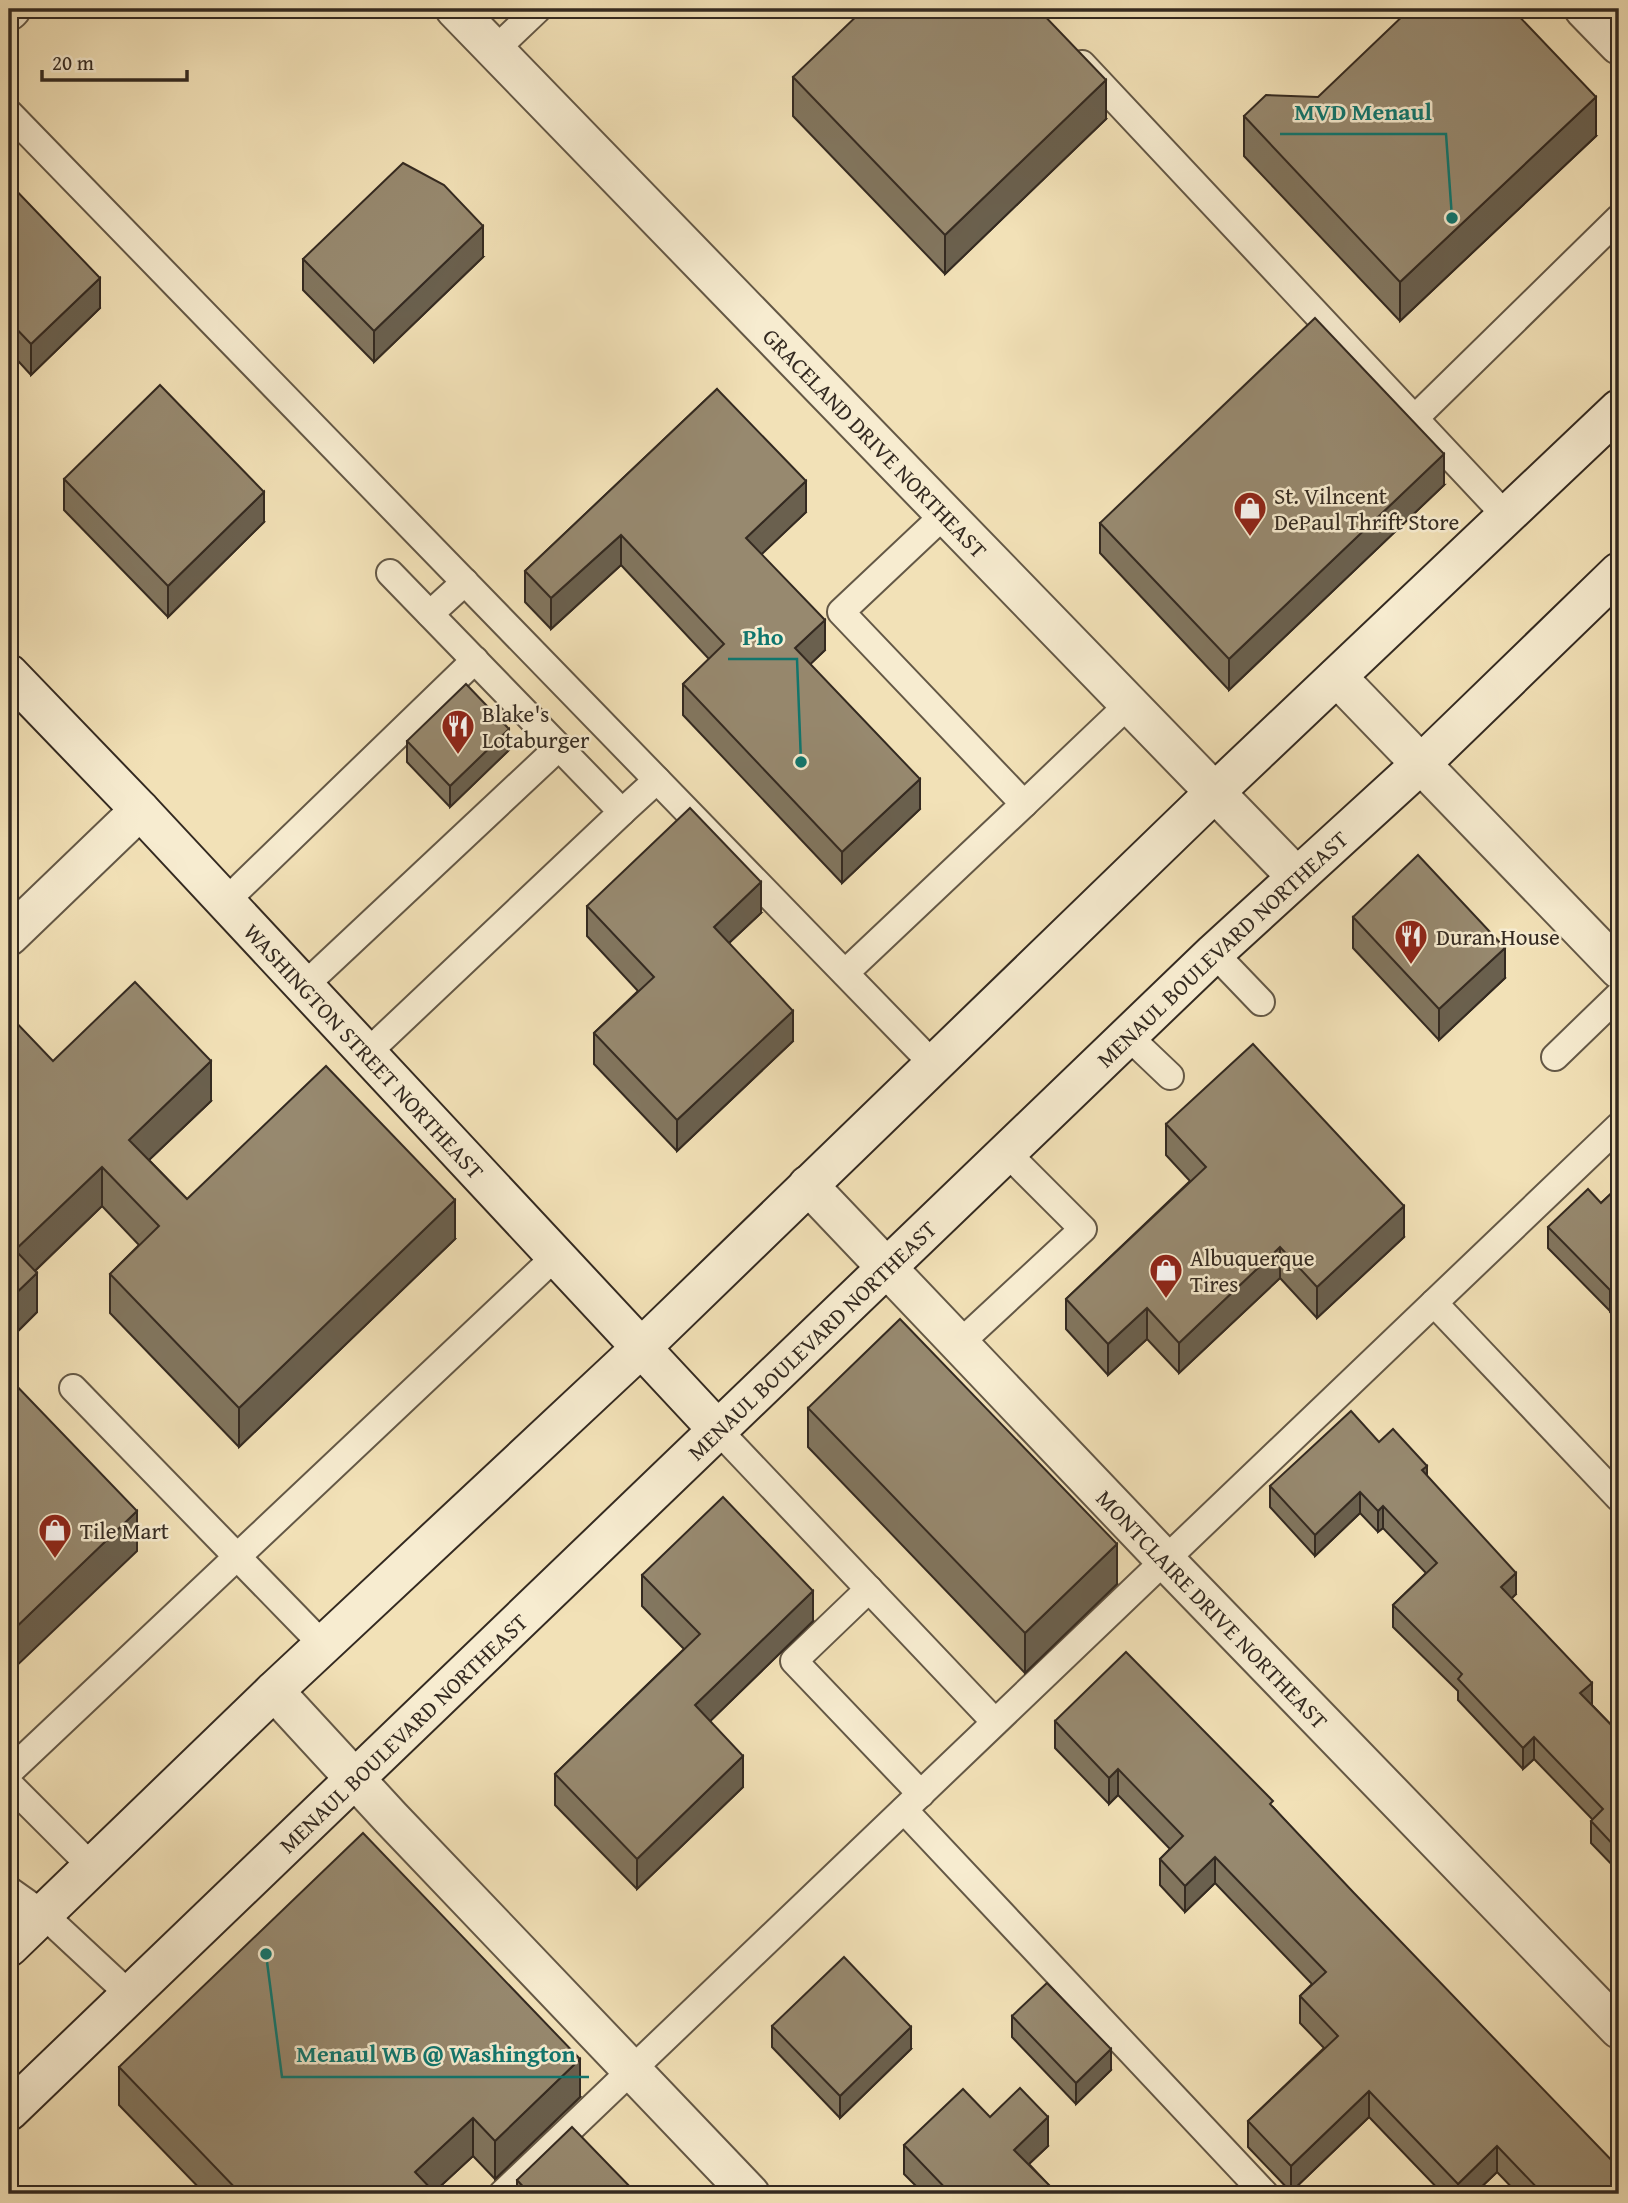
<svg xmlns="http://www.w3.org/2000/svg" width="1628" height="2203" font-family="'Gentium Book Plus',serif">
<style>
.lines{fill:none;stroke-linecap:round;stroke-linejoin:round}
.lane-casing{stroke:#645846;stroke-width:30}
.street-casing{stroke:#645846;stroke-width:42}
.secondary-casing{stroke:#342a21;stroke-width:42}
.lane{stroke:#f7ecd0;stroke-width:26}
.street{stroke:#f7ecd0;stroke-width:38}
.secondary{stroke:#f7ecd0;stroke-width:38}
.wall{fill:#82765f;stroke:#342a21;stroke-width:2}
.shaded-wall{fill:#6a604e;stroke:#342a21;stroke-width:2}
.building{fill:#97896f;stroke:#342a21;stroke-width:2}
.labels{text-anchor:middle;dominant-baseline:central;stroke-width:5;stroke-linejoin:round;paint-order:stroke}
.street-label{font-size:23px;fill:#342a21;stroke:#f7ecd0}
.poi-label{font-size:23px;fill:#342a21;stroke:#f7ecd0;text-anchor:start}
.leader{fill:none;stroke:#0f766e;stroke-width:2.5}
.callout-dot{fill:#0f766e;stroke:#f7ecd0;stroke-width:2.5}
.callout-label{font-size:24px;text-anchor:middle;font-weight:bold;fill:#0f766e;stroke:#f7ecd0;stroke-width:5;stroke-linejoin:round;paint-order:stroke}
</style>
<rect width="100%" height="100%" fill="#f2e1b7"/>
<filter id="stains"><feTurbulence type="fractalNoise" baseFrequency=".00286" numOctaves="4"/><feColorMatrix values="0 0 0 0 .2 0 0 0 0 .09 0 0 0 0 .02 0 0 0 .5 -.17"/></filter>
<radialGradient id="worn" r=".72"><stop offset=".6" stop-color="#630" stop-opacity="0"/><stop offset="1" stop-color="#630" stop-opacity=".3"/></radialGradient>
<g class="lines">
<defs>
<g id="lane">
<path d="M495 50 538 9"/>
<path d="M1082 64 1507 517"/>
<path d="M9 113 933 1064"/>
<path d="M1415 418 1619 218"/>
<path d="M945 514 841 612 1024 804 1129 704"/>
<path d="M430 614 465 582"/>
<path d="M622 812 657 780"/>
<path d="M226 901 475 660"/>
<path d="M1214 953 1261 1002"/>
<path d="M845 973 1024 804"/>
<path d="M304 986 559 747"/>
<path d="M1128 1036 1170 1076"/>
<path d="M367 1053 622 812 390 573"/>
<path d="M1555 1057 1619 995"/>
<path d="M1434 1303 1619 1498"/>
<path d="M959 1344 1083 1229 1007 1153"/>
<path d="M73 1388 323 1645"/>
<path d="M717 1429 995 1722"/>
<path d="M869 1589 794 1661 921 1794"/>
<path d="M9 1772 556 1256"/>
<path d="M9 1784 92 1867"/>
<path d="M904 1810 1265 2194"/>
<path d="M9 1890 43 1914 130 1995"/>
<path d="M502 2194 1619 1126"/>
</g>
<g id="street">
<path id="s1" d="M455 9 1296 876"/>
<path d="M1584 9 1619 45"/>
<path d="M9 11 11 9"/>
<path d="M1337 677 1619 969"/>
<path d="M9 936 140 810"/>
<path id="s2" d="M808 1185 1165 1560 1619 2029"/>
<path d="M274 1691 391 1818 750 2194"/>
</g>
<g id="secondary">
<path id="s3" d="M9 674 140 810 717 1429"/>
<path d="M9 1947 274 1691 642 1347 1214 793 1619 409"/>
<path id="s4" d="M9 2111 1214 953 1422 763 1619 572"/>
</g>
</defs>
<use href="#lane" class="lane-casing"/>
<use href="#street" class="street-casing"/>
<use href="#secondary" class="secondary-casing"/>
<use href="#lane" class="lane"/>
<use href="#street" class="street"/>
<use href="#secondary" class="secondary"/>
</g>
<g class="wall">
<path d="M793 77 1106 119 945 274 793 116Z"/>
<path d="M1244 116 1596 136 1400 321 1244 156Z"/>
<path d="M9 183 100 308 31 375 9 351Z"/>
<path d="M483 257 374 362 303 290V259Z"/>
<path d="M717 389 806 512 761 554 825 650 810 664 920 809 842 883 683 715V684L709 659 621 565 551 629 525 602V571Z"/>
<path d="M64 479 264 522 168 617 64 510Z"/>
<path d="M1444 485 1229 690 1100 553V523Z"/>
<path d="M407 741 509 750 450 807 407 762Z"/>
<path d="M587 906 761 913 729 943 793 1041 677 1151 594 1064V1033L638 991 587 936Z"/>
<path d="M1353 917 1505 978 1439 1040 1353 948Z"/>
<path d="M53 1061 211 1101 149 1160 187 1199 455 1239 239 1447 110 1313V1274L139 1245 102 1206 35 1271 37 1312 9 1340Z"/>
<path d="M1166 1124 1404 1237 1317 1318 1280 1278 1179 1373 1147 1339 1108 1375 1066 1329V1299L1190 1181 1166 1155Z"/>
<path d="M1619 1186V1302L1610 1311 1548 1248V1227L1601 1203Z"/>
<path d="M808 1408 1117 1584 1025 1673 808 1447Z"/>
<path d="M1379 1442 1427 1476 1516 1594 1511 1598 1591 1704 1619 1733V1872L1591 1843V1821L1593 1820 1534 1759 1523 1769 1458 1700V1691L1393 1627V1605L1426 1573 1383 1528 1378 1532 1360 1513 1315 1556 1270 1507V1486Z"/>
<path d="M642 1575 813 1621 710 1721 743 1787 637 1889 555 1805V1774L684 1649 642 1606Z"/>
<path d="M1055 1721 1273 1807 1619 2194H1518L1497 2172 1474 2194H1443L1369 2117 1291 2192 1248 2147V2121L1324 2048 1300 2023V1996L1312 1984 1215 1883 1185 1912 1160 1885V1859L1170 1849 1118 1795 1109 1804 1055 1748Z"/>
<path d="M1012 2016 1111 2070 1076 2104 1012 2037Z"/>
<path d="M772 2026 911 2049 840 2118 772 2047Z"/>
<path d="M119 2067 580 2097 495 2179 473 2156 434 2192 436 2194H205L119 2105Z"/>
<path d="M990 2117 1048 2146 1029 2164 1057 2194H924L904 2174V2145Z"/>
<path d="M517 2180 637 2194H517Z"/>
</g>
<g class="shaded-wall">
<path d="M1106 80V119L945 274V235Z"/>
<path d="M1596 97V136L1400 321V282Z"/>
<path d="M483 226V257L374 362V331Z"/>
<path d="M100 278V308L31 375V344Z"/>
<path d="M1444 454V485L1229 690V659Z"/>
<path d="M806 481V512L746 569V538Z"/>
<path d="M264 492V522L168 617V586Z"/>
<path d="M621 535V565L551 629V598Z"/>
<path d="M825 620V650L795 679V648Z"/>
<path d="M509 729V750L450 807V786Z"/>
<path d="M920 779V809L842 883V852Z"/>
<path d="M761 882V913L714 957V927Z"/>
<path d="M1505 948V978L1439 1040V1009Z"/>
<path d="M793 1011V1041L677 1151V1120Z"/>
<path d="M211 1061V1101L129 1179V1140Z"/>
<path d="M102 1167V1206L15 1290V1250Z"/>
<path d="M455 1200V1239L239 1447V1408Z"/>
<path d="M1404 1206V1237L1317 1318V1287Z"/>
<path d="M1280 1247V1278L1179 1373V1343Z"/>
<path d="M37 1273V1312L9 1340V1300Z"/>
<path d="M1619 1281V1302L1610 1311V1290Z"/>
<path d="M1147 1308V1339L1108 1375V1344Z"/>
<path d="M1427 1466V1487L1422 1470Z"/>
<path d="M1360 1492V1513L1315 1556V1535Z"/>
<path d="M1383 1506V1528L1378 1532V1511Z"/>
<path d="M137 1511V1551L9 1673V1634Z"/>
<path d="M1117 1544V1584L1025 1673V1633Z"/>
<path d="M1516 1573V1594L1501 1609V1587Z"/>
<path d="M813 1591V1621L695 1736V1705Z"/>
<path d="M1592 1683V1704L1580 1715V1693Z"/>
<path d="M1534 1737V1759L1523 1769V1748Z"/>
<path d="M743 1756V1787L637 1889V1859Z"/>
<path d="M1118 1769V1795L1109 1804V1778Z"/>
<path d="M1215 1857V1883L1185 1912V1886Z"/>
<path d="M911 2027V2049L840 2118V2096Z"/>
<path d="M1111 2049V2070L1076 2104V2083Z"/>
<path d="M580 2059V2097L495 2179V2141Z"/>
<path d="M1369 2091V2117L1291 2192V2166Z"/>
<path d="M1048 2117V2146L1014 2178V2150Z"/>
<path d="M473 2118V2156L432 2194 415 2172Z"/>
<path d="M1497 2146V2172L1474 2194H1458V2184Z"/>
</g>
<g class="building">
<path d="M864 9H1038L1106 80 945 235 793 77Z"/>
<path d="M1410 9H1512L1596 97 1400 282 1244 116 1266 95 1318 97Z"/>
<path d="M403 163 444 185 483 226 374 331 303 259Z"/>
<path d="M9 183 100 278 31 344 9 321Z"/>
<path d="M1315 318 1444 454 1229 659 1100 523Z"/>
<path d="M160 385 264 492 168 586 64 479Z"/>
<path d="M717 389 806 481 746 538 825 620 795 648 920 779 842 852 683 684 724 644 621 535 551 598 525 571Z"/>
<path d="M466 684 509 729 450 786 407 741Z"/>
<path d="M690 808 761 882 714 927 793 1011 677 1120 594 1033 654 977 587 906Z"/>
<path d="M1418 855 1505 948 1439 1009 1353 917Z"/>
<path d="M135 982 211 1061 129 1140 187 1199 326 1066 455 1200 239 1408 110 1274 159 1226 102 1167 15 1250 37 1273 9 1300V1015L53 1061Z"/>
<path d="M1253 1044 1404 1206 1317 1287 1280 1247 1179 1343 1147 1308 1108 1344 1066 1299 1206 1167 1166 1124Z"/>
<path d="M1619 1186V1281L1610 1290 1548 1227 1588 1189 1601 1203Z"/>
<path d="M900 1319 1117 1544 1025 1633 808 1408Z"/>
<path d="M9 1378 137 1511 9 1634Z"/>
<path d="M1351 1411 1379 1442 1393 1429 1427 1466 1422 1470 1516 1573 1501 1587 1592 1683 1580 1693 1619 1733V1851L1591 1821 1603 1809 1534 1737 1523 1748 1458 1679 1462 1674 1393 1605 1437 1563 1383 1506 1378 1511 1360 1492 1315 1535 1270 1486Z"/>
<path d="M723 1497 813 1591 695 1705 743 1756 637 1859 555 1774 700 1634 642 1575Z"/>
<path d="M1126 1652 1273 1801 1270 1804 1354 1893 1619 2168V2194H1543L1497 2146 1458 2184 1369 2091 1291 2166 1248 2121 1338 2036 1300 1996 1326 1972 1215 1857 1185 1886 1160 1859 1183 1836 1118 1769 1109 1778 1055 1721Z"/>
<path d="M363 1833 580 2059 495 2141 473 2118 415 2172 436 2194H241L119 2067Z"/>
<path d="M844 1957 911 2027 840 2096 772 2026Z"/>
<path d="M1047 1983 1111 2049 1076 2083 1012 2016Z"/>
<path d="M1020 2088 1048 2117 1014 2150 1058 2194H951L904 2145 963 2089 990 2117Z"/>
<path d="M572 2127 637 2194H527L529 2193 517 2180Z"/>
</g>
<defs>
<symbol id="shop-pin" viewBox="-11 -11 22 30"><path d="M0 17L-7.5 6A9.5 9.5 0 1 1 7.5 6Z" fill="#8f2418" stroke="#f7ecd0"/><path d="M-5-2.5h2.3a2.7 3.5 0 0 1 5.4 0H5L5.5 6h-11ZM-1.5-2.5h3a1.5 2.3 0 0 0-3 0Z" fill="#fff"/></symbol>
<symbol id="restaurant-pin" viewBox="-11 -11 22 30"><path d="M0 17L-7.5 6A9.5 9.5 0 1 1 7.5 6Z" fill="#8f2418" stroke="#f7ecd0"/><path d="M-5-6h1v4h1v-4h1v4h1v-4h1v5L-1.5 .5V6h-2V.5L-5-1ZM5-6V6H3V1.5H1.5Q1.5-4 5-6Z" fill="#fff"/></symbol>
</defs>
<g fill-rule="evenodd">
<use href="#shop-pin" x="1231" y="489" width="38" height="52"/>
<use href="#restaurant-pin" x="439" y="707" width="38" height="52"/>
<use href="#restaurant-pin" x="1392" y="917" width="38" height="52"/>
<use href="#shop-pin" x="1147" y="1251" width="38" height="52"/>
<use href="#shop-pin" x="36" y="1511" width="38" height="52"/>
</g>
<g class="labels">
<g class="street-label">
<text stroke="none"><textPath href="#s1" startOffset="604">GRACELAND DRIVE NORTHEAST</textPath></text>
<text stroke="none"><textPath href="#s4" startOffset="1680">MENAUL BOULEVARD NORTHEAST</textPath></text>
<text stroke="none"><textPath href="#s3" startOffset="518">WASHINGTON STREET NORTHEAST</textPath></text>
<text stroke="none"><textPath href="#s4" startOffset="1113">MENAUL BOULEVARD NORTHEAST</textPath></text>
<text stroke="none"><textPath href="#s2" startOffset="586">MONTCLAIRE DRIVE NORTHEAST</textPath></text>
<text stroke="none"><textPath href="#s4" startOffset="546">MENAUL BOULEVARD NORTHEAST</textPath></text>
</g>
<g class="poi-label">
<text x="1274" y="495">St. Vilncent<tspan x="1274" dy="26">DePaul Thrift Store</tspan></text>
<text x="482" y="713">Blake's<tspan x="482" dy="26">Lotaburger</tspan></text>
<text x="1436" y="936">Duran House</text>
<text x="1190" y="1257">Albuquerque<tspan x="1190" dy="26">Tires</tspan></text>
<text x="80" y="1530">Tile Mart</text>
</g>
</g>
<path class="leader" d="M1452 218L1446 134H1280M801 762L797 659H728M266 1954L282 2077H589"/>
<g class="callout-dot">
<circle cx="1452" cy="218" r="7"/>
<circle cx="801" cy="762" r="7"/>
<circle cx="266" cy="1954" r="7"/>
</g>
<g class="callout-label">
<text x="1363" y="120">MVD Menaul</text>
<text x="763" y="645">Pho</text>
<text x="436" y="2062">Menaul WB @ Washington</text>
</g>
<rect width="1628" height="2203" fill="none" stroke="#f2e1b7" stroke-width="35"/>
<rect x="10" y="10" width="1607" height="2182" fill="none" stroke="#342a21" stroke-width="3.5"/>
<rect x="18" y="18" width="1593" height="2168" fill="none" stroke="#342a21" stroke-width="2"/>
<path d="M42 70v10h145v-10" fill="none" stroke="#342a21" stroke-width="3.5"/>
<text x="52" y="70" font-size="21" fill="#342a21" stroke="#f7ecd0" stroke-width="5" paint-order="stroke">20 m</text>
<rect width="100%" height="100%" filter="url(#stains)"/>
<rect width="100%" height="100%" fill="url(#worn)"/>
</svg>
